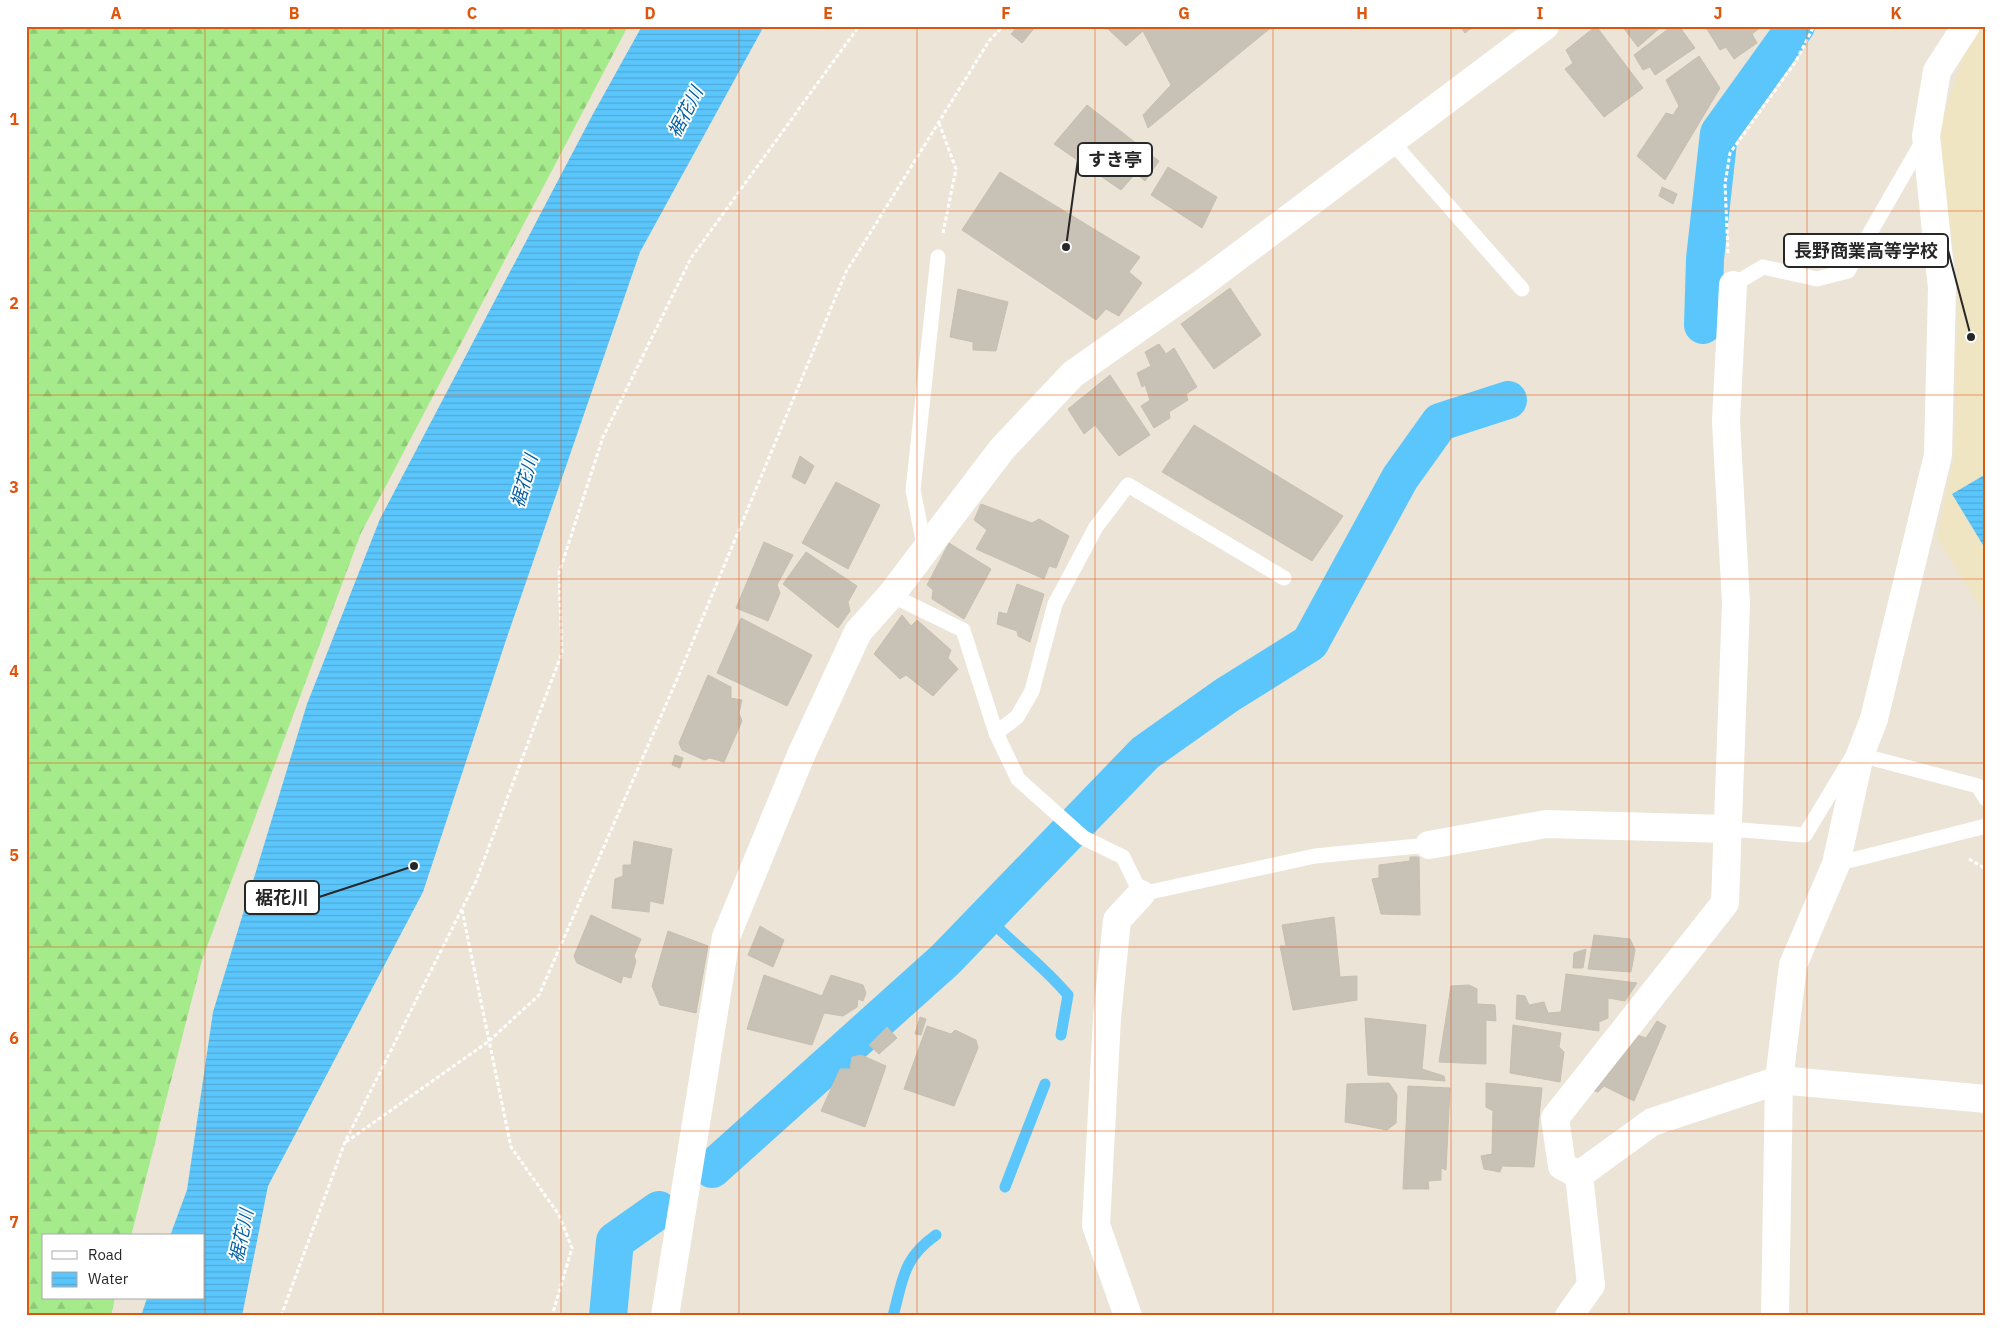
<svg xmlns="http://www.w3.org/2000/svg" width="2012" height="1342" font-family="'IBM Plex Sans','Noto Sans JP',sans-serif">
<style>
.education{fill:#f0e5c3}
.forest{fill:url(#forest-firs)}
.water{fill:url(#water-rules)}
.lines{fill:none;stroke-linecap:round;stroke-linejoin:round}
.stream{stroke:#5bc6fc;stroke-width:11}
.canal{stroke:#5bc6fc;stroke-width:38}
.building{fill:#c7c1b6;stroke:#c7c0b0}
.path{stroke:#fff;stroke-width:3;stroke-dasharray:4 2.5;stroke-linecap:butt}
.lane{stroke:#fff;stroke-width:15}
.street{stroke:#fff;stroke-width:28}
.grid{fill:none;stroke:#de560d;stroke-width:1;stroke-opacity:0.55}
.labels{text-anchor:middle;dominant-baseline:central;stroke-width:4;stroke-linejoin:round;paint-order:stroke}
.water-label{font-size:18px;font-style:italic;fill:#005fa2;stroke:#fff}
.leader{fill:none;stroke:#272727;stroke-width:2}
.callout-dot{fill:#272727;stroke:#fff;stroke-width:2}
.callout{fill:#fff;stroke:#272727;stroke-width:2}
.callout-label{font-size:18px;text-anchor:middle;font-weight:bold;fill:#272727}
.neatline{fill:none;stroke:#de560d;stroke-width:2}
.grid-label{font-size:16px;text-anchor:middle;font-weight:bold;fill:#de560d}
</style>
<defs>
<pattern id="forest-firs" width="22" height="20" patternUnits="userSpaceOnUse" patternTransform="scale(1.25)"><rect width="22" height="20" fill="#a5ea8b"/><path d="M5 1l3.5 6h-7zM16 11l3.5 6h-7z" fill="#8ec978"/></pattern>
<pattern id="water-rules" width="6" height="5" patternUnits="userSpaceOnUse" patternTransform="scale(1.25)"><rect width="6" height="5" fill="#5bc6fc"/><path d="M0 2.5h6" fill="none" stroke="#4faad8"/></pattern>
</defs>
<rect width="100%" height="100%" fill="#ece4d6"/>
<path class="education" d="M1974 26H1986V616L1937 538 1954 457 1958 282 1938 132Z"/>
<path class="forest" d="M26 26H628L361 533 202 960 131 1236H44V1298H115L111 1316H26Z"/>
<g class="water">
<path d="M642 26H764L640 252 506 640 423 892 268 1186 242 1316H141L147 1298H204V1236H170L187 1190 213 1012 307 704 380 519 593 114Z"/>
<path d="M1986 474V550L1952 494Z"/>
</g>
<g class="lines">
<g class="stream">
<path d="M987 917C1013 944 1044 966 1068 995L1061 1035"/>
<path d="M1005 1187 1045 1084"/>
<path d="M893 1316C903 1279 903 1258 936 1235"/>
</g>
<g class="canal">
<path d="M1703 325 1705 259 1719 133 1796 26"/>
<path d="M712 1169 945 960 1145 753 1227 695 1310 643 1400 478 1440 422 1508 400"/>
<path d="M608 1316 615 1241 659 1210"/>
</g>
</g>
<g class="building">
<path d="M1018 26H1036L1022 43 1011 34Z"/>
<path d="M1105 26H1273L1148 128 1143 115 1171 85 1143 31 1126 46Z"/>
<path d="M1460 26H1474L1465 33Z"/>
<path d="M1596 26 1643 88 1604 117 1565 69 1573 63 1566 50Z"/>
<path d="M1622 26H1662L1638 47Z"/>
<path d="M1672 26H1679L1695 48 1655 75 1650 67 1643 70 1634 55Z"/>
<path d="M1705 26H1762L1752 34 1757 43 1734 59 1726 47 1720 50Z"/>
<path d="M1699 56 1720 88 1665 180 1637 156 1666 113 1673 115 1679 106 1666 80Z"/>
<path d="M1087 105 1159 161 1145 181 1136 173 1121 190 1054 144Z"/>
<path d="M1168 167 1217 197 1202 228 1151 195Z"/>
<path d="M1000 172 1140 257 1129 272 1142 283 1119 316 1106 309 1096 320 962 230Z"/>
<path d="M1662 187 1677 194 1673 204 1659 196Z"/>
<path d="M1230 288 1261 335 1214 369 1181 324Z"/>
<path d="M958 289 1008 302 996 351 973 350V342L950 337Z"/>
<path d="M1159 344 1166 354 1174 348 1197 387 1186 394 1188 400 1169 412 1170 418 1154 428 1141 406 1150 400 1145 385 1142 387 1137 373 1151 366 1145 352Z"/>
<path d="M1110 375 1150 435 1119 456 1095 425 1084 434 1068 409Z"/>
<path d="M1194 425 1343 516 1312 561 1162 472Z"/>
<path d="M800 456 814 466 805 484 792 477Z"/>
<path d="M836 482 880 505 848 569 802 543Z"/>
<path d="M981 504 1032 523 1039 519 1069 536 1056 568 1049 566 1044 579 976 549 987 530 974 520Z"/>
<path d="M764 542 793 555 777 585 780 593 768 621 736 608Z"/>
<path d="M949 543 991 569 964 619 932 599 933 590 927 585Z"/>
<path d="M806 552 857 586 848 602 850 611 838 628 783 584Z"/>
<path d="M1017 584 1044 594 1030 642 1018 636 1017 631 997 624 999 612 1007 614Z"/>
<path d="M902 615 911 626 917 620 951 650 948 658 958 669 933 696 906 675 900 679 874 654Z"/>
<path d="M741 618 812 655 787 706 717 673Z"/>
<path d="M708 675 731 687V698L742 700 739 713 742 721 724 762 710 758 704 760 682 750 679 743Z"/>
<path d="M675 755 683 758 680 768 672 765Z"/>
<path d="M634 841 672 849 663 904 650 901 649 912 612 908 615 879 623 876V865H631Z"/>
<path d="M1410 857H1419L1420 915 1381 914 1372 879 1379 878V865L1410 861Z"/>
<path d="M591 915 641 939 634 956 636 961 631 978 623 976 621 983 577 963 574 956Z"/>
<path d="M1334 917 1340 977 1357 976V1000L1293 1010 1280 946H1286L1282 925Z"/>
<path d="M760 926 784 940 773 967 748 955Z"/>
<path d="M668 931 708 946 696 1013 660 1005 652 986Z"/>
<path d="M1594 935 1630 939 1635 950 1631 972 1588 969Z"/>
<path d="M1586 949 1583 968H1573L1574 953Z"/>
<path d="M1566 974 1637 983 1625 1001 1608 998V1018L1599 1022V1031L1516 1019 1517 995 1525 996 1529 1005 1544 1002 1548 1013 1561 1012Z"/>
<path d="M764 975 822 996 831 975 863 985 866 993 863 1001 858 999 857 1007 843 1016 824 1013 812 1045 747 1029Z"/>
<path d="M1469 985 1477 989V1004L1495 1005 1496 1021 1486 1020V1064L1439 1062 1451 986Z"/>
<path d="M920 1017 926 1019 921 1035 915 1034Z"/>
<path d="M1365 1018 1426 1025 1422 1069 1444 1076 1445 1081 1368 1075Z"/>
<path d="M1657 1021 1666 1026 1634 1101 1604 1086 1598 1092 1591 1090 1637 1035 1646 1038Z"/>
<path d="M1513 1025 1561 1033 1559 1047 1564 1052 1560 1082 1510 1073Z"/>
<path d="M927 1026 951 1034 955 1030 976 1040 978 1048 954 1106 904 1089Z"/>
<path d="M887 1027 897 1038 879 1054 869 1045Z"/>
<path d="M861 1055 886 1066 865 1127 821 1111 840 1069H850L852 1057Z"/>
<path d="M1389 1083 1397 1095 1396 1123 1387 1130 1345 1122 1347 1084Z"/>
<path d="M1486 1083 1542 1088 1534 1167 1502 1166 1500 1172 1484 1169 1481 1156 1492 1154 1493 1111 1486 1107Z"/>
<path d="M1408 1086 1450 1088 1446 1170 1441 1168V1180L1428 1181 1429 1189H1403Z"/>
</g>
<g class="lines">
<g class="path">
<path d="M939 123 956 169 943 233"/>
<path d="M1728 253 1725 184 1730 153 1796 61 1814 26"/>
<path d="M1969 859 1986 869"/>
<path d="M462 910 511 1147 559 1215 572 1248 552 1316"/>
<path d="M346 1142 489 1041 539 995 678 677 846 272 989 41 1003 26"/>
<path d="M281 1316 345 1142 476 881 562 653 559 573 603 437 691 258 859 26"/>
</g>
<g class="lane">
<path d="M1392 142 1522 289"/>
<path d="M1733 285 1763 267 1817 279 1848 271 1924 139"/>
<path d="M925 550 913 490 938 257"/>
<path d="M891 595 963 630 996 733 1018 779 1084 838 1123 857 1141 894 1315 856 1429 845"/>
<path d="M996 733 1017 717 1032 691 1055 604 1096 527 1128 485 1284 578"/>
<path d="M1860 755 1978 786 1986 799"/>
<path d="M1728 829 1805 835 1852 757"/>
<path d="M1836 864 1986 826"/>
</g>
<g class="street">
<path d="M1429 845 1546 824 1728 829"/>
<path d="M1579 1175 1562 1166 1555 1118 1725 903 1736 603 1726 421 1733 285"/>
<path d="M665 1316 726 937 801 755 858 632 891 595 1002 449 1073 374 1204 282 1545 26"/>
<path d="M1128 1316 1096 1225 1107 1018 1117 920 1141 894"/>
<path d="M1569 1316 1591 1285 1579 1175 1652 1122 1779 1080 1986 1099"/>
<path d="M1775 1316 1779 1080 1793 965 1836 864 1860 755 1874 719 1938 455 1942 288 1926 136 1937 71 1966 26"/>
</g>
</g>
<path class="grid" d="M205 26V1316M383 26V1316M561 26V1316M739 26V1316M917 26V1316M1095 26V1316M1273 26V1316M1451 26V1316M1629 26V1316M1807 26V1316M26 211H1986M26 395H1986M26 579H1986M26 763H1986M26 947H1986M26 1131H1986"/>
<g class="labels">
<g class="water-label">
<text transform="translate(685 112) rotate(-63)">裾花川</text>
<text transform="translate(524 481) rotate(-74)">裾花川</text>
<text transform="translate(241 1236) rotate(-78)">裾花川</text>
</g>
</g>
<path class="leader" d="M1066 247L1078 159M1971 337L1948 250M414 866L319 897"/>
<g class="callout-dot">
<circle cx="1066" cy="247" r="5"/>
<circle cx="1971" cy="337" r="5"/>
<circle cx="414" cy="866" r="5"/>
</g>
<g class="callout">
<rect x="1078" y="143" width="74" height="33" rx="5"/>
<rect x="1784" y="234" width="164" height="33" rx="5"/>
<rect x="245" y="881" width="74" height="33" rx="5"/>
</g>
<g class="callout-label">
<text x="1115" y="166">すき亭</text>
<text x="1866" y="257">長野商業高等学校</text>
<text x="282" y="904">裾花川</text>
</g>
<rect width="2012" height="1342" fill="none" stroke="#ffffff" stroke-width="55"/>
<rect x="42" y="1234" width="162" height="65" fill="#ffffff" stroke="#a9a9a9"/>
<rect x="52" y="1251" width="25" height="8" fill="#ffffff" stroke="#a9a9a9"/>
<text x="88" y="1260" font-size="15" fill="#272727">Road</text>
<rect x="52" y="1272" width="25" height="15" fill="url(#water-rules)" stroke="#a9a9a9"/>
<text x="88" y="1284" font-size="15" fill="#272727">Water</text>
<rect x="28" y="28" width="1956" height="1286" class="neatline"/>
<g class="grid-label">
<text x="116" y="19">A</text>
<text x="294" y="19">B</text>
<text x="472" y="19">C</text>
<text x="650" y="19">D</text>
<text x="828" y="19">E</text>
<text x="1006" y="19">F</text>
<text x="1184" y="19">G</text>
<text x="1362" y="19">H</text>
<text x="1540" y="19">I</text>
<text x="1718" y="19">J</text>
<text x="1896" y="19">K</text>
<text x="14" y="125">1</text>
<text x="14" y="309">2</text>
<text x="14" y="493">3</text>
<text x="14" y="677">4</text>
<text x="14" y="861">5</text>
<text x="14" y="1044">6</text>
<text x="14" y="1228">7</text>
</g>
</svg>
